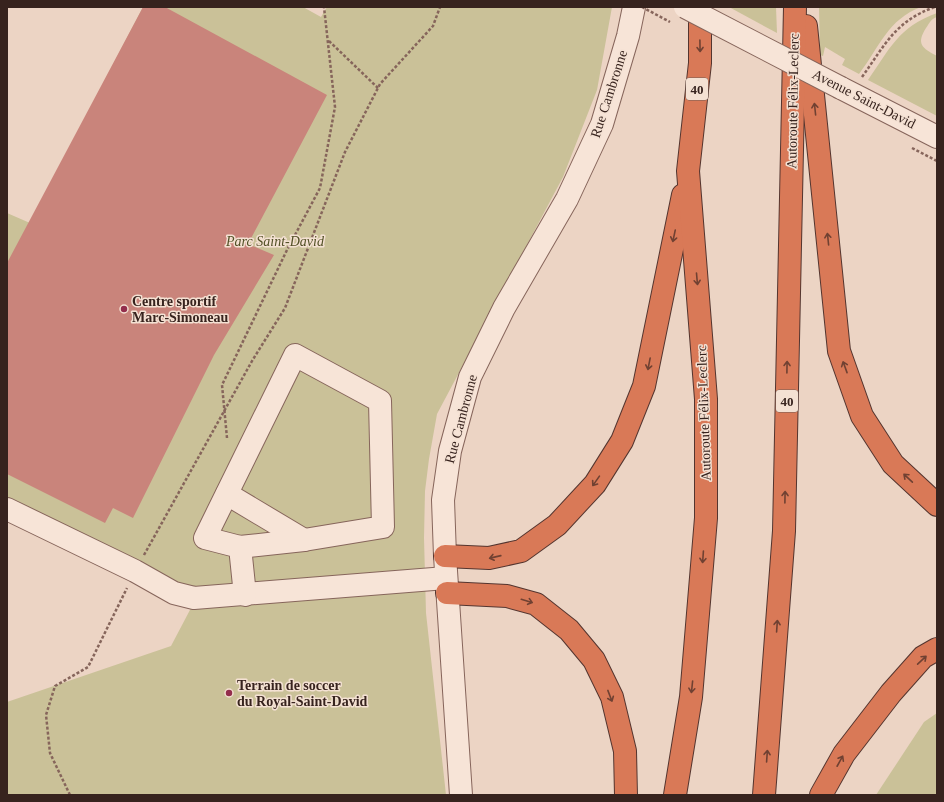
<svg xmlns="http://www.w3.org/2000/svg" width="944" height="802" font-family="Georgia,serif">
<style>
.green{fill:#cac198}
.building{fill:#c9847b}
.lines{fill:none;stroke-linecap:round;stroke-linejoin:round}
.minor-casing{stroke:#86655b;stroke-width:24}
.highway-casing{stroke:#54352f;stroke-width:24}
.path{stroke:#86655b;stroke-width:2.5;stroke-dasharray:3 2;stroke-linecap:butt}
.minor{stroke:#f7e4d7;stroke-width:22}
.highway{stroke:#d97957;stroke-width:22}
.minor-bridge-casing{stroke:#86655b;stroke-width:24;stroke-linecap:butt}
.path-bridge{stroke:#86655b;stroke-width:2.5;stroke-dasharray:3 2;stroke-linecap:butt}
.minor-bridge{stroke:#f7e4d7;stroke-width:22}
.oneway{stroke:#704132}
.poi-dot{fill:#932d4c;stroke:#f4e1d3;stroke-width:1.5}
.labels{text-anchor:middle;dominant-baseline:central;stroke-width:3;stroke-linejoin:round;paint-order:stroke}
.shield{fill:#f4e1d3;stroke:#705c54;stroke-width:1}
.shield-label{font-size:13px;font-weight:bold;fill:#37231e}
.street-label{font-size:14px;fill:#37231e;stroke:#f4e1d3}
.park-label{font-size:14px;font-style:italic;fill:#525026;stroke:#f4e1d3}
.poi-label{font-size:14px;font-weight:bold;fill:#37231e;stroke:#f4e1d3;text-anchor:start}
</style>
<rect width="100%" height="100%" fill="#ecd4c4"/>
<g class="green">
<path d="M143 7H303L321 17 327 7H612L597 90 563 177 437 414 429 459 425 491 424 538 426 613 446 795H7V702L171 646 191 608 7 509V213L30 223Z"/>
<path d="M729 7H776L777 33Z"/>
<path d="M819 7H921C888 19 879 48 859 74L842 65 845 59 825 47 823 56 820 55Z"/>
<path d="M937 13V17C931 19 930 22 926 28 916 44 922 48 937 56V116L868 80C890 49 898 27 937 13Z"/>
<path d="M937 713V795H876L924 722Z"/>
</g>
<path class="building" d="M143 7H165L327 95 248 244 274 255 214 355 133 518 113 508 105 523 7 474V263Z"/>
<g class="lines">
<defs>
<g id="minor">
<path d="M841 88 937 137"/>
<path d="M227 494 304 540"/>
<path d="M7 509 135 571 174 593 194 598 446 578"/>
<path d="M240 547 304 540 383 527 380 401 295 355 205 538 240 547 245 595"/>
<path d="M461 795 445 556 443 500 450 451 470 377 504 308 567 199 602 124 628 36 634 7"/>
</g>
<g id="highway">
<path d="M806 26 839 351 862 416 893 464 937 505"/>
<path d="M445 556 489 558 521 551 557 525 595 484 622 441 644 386 683 195"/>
<path d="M447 593 507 596 536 604 569 630 594 660 612 697 625 751 626 795"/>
<path d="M675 795 691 697 706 518V399L688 171 700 63V7"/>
<path d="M764 795 784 531 795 7"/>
<path d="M821 795 844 754 891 693 923 657 937 649"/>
</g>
</defs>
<use href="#minor" class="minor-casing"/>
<use href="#highway" class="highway-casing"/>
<g class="path">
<path d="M329 41 378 88"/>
<path d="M862 77C885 45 895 21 935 7"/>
<path d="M912 148 937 161"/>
<path d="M227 438 222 385 287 250 320 188 335 107 324 7"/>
<path d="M144 555 252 361 285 308 345 152 380 84 433 26 440 7"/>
<path d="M70 795 50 753 46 715 55 686 88 667 127 588"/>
</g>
<use href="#minor" class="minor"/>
<use href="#highway" class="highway"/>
<defs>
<path id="minor-bridge" d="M685 7 841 88"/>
</defs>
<use href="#minor-bridge" class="minor-bridge-casing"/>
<path class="path-bridge" d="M642 7 670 22"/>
<use href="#minor-bridge" class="minor-bridge"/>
</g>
<defs><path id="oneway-shaft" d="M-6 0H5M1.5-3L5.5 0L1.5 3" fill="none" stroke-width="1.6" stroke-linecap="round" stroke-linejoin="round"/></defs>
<g class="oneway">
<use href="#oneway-shaft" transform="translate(700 46) rotate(89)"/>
<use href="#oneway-shaft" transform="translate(815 109) rotate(-96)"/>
<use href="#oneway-shaft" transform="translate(674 236) rotate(102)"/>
<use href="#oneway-shaft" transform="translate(828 239) rotate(-96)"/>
<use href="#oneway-shaft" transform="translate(697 279) rotate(85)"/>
<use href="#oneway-shaft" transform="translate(649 364) rotate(101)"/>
<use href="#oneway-shaft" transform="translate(787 367) rotate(-89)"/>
<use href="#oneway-shaft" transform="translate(845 367) rotate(-110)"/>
<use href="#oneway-shaft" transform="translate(908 478) rotate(-137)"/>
<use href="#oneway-shaft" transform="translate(596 481) rotate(125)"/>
<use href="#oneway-shaft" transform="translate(785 497) rotate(-89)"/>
<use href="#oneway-shaft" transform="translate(495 557) rotate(167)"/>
<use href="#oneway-shaft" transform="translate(703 557) rotate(94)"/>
<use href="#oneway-shaft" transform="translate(527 601) rotate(17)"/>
<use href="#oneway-shaft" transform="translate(777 626) rotate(-86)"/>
<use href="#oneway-shaft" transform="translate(922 660) rotate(-43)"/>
<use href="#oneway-shaft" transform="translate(692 687) rotate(96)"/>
<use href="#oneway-shaft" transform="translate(610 696) rotate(69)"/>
<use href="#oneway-shaft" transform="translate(767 756) rotate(-86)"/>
<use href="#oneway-shaft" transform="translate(840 761) rotate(-61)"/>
</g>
<g class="poi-dot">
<circle cx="124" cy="309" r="4"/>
<circle cx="229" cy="693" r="4"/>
</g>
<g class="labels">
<g class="shield">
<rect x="686" y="78" width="22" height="22" rx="3"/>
<rect x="776" y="390" width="22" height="22" rx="3"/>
</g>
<g class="shield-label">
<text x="697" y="89">40</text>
<text x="787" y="401">40</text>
</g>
<g class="street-label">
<text transform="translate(609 94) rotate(-72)">Rue Cambronne</text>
<text transform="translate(864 99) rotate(27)">Avenue Saint-David</text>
<text transform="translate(793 101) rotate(-89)">Autoroute Félix-Leclerc</text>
<text transform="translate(704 413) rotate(-92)">Autoroute Félix-Leclerc</text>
<text transform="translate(461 419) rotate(-75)">Rue Cambronne</text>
</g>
<g class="park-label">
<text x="275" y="241">Parc Saint-David</text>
</g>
<g class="poi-label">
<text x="132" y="301">Centre sportif<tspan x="132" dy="16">Marc-Simoneau</tspan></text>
<text x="237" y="685">Terrain de soccer<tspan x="237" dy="16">du Royal-Saint-David</tspan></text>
</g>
</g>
<rect width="944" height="802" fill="none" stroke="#37231e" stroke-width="16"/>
</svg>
